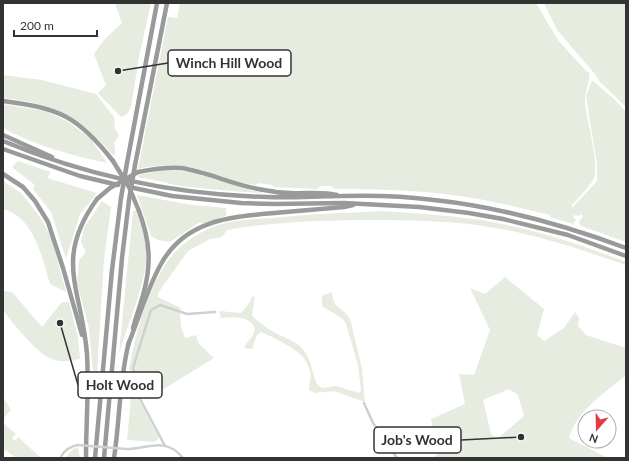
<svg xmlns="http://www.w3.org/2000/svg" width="629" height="461" font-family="Lato,sans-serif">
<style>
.green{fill:#e6ecdf;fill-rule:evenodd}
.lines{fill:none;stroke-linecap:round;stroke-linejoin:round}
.minor{stroke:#d0d0d0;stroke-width:2.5}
.motorway{stroke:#9a9a9a;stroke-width:4.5}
.minor-bridge{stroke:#d0d0d0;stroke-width:2.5}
.motorway-bridge{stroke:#9a9a9a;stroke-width:4.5}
.leader{fill:none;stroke:#333;stroke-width:1.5}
.callout-dot{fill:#333;stroke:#fff;stroke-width:1.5}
.callout{fill:#fff;stroke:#333;stroke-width:1.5}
.callout-label{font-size:14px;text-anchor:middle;font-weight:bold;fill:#333}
</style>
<rect width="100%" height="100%" fill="#fff"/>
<g class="green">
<path d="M115 3H151L139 57 131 107 127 114 121 117 98 93 106 85 94 54 104 40 122 23Z"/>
<path d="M180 3H536L558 40 586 71 589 72C591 82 584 92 585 102 586 118 600 165 594 178 589 188 578 198 571 206L573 207 597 181V165L586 96 592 80 614 99 626 112V242L581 226 579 222 583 216 581 214 579 216 574 215 573 217 576 220 573 224 550 217V215C522 208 494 201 466 197 423 190 378 189 335 189L331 186H320L318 189 274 187 272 185 258 183 256 185C237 183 220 175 202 170 181 164 159 164 138 169L168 17 177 18Z"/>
<path d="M545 3H626V107L600 82 595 74 557 30 545 5Z"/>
<path d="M3 75 42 80 96 94 114 117 115 129 118 133 119 136 114 143C115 148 116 152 114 156 77 114 59 105 3 98Z"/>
<path d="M3 104 45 111 67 121 91 139 107 163C71 155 36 146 3 128Z"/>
<path d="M18 161 51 172 47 178 97 193 80 214 66 259 51 212 33 189 35 185 12 167Z"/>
<path d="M161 170C191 169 218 180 246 189 252 191 259 192 264 193 237 192 209 189 181 186 167 184 153 178 139 178V175Z"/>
<path d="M3 181 21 193 40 217 51 237 66 292 50 284C42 257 34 217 3 209Z"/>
<path d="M137 195 192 205 226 208V216L202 224 200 222 170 242 158 240 151 236Z"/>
<path d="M102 201 111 207 104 260 97 371H93L89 328 77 283 79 260 86 252 81 242 84 228Z"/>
<path d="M136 210C141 224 148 240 147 255 144 288 129 322 119 353L133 211Z"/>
<path d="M381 211C412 213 443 215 473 219 525 226 577 243 626 262V265C585 251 544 237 501 229 455 220 407 220 360 220 315 221 270 222 227 230L222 237 210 239 188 251 158 293V297L181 308 178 312 180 313 181 326 185 338 196 335 199 344 214 358 146 400 140 388 139 374 129 370C135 333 151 274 179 248 189 239 205 229 218 225 235 220 255 219 272 218 309 214 345 213 381 211Z"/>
<path d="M505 277 544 309 537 335 544 341 564 328 575 312 579 318 578 326 586 335 626 348V375C605 393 577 410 569 438L608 458H432L437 455 431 419 465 404 459 374 474 375 490 330 470 288 485 294ZM509 389 518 395 524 416 497 439 491 434 483 400Z"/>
<path d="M3 291 12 292 42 327 62 302H69L78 337 80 359C70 361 61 363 52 359 38 355 12 322 3 310Z"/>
<path d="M332 292C332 295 333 299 334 302 339 311 347 310 351 322L362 369 365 402 334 391 315 393 309 390C308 385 311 381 311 375 310 369 306 360 302 356 293 347 273 337 261 332L257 335 252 349 244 348C246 342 252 339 254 332 258 322 242 317 234 317 230 317 226 318 221 318L219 311 241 313 248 305 252 297 255 296 252 316C258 321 265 327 272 331 283 338 298 341 305 352 313 363 312 379 319 386L322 388 336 386 359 393 361 390 358 365 346 324 343 319 322 306V296Z"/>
<path d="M132 387 159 438 154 442 127 440Z"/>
<path d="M3 397 11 410 3 419Z"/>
<path d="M3 423 16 434 12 438 15 441 18 437 41 458H17L3 449Z"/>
<path d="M78 447 80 458H65L73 449Z"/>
</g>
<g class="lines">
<g class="minor">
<path d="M364 403 373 423 397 458"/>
<path d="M165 446 139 397 133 368 151 310 160 305 187 314 215 312"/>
<path d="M126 449C148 449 165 436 183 458"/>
<path d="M60 458C64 451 70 446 78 445"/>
</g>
<g class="motorway">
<path d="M3 101C59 108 78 116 113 161"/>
<path d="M3 135 52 157"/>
<path d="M3 141C87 176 178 195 268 197 292 198 317 196 341 196 372 195 404 196 434 200 500 207 564 225 626 248"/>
<path d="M3 149 80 176 118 185"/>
<path d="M127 163 157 3"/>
<path d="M135 165 167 3"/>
<path d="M138 172C153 169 166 167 181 168 209 172 235 186 264 190 273 192 282 193 291 193 306 194 322 191 337 195"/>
<path d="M3 174 23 187 35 201 48 222 63 268 82 335"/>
<path d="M129 187 172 196 241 203 274 204 344 203 419 207 469 213 503 219 568 235 626 256"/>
<path d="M133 328C136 317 140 306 143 295 152 264 150 241 139 211"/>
<path d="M128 345C139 318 147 289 161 264 185 220 230 217 274 213 298 211 321 209 344 207L353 205"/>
<path d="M86 458C86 424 89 388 87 354 82 289 53 260 97 199"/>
<path d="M95 458 112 270 121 198"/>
<path d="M104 458 122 258 129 200"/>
<path d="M114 458C120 420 119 380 129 342"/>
</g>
<path class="minor-bridge" d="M78 445 126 449"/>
<g class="motorway-bridge">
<path d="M113 161 129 187 139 211"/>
<path d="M121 198 127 163"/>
<path d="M97 199 110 188 138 172"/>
<path d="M129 200 135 165"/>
</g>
</g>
<path class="leader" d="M118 71L168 63M60 323L78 385M521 437L461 440"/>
<g class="callout-dot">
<circle cx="118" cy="71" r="4"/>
<circle cx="60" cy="323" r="4"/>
<circle cx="521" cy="437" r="4"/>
</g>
<g class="callout">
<rect x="168" y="50" width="123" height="26" rx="4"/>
<rect x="78" y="372" width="84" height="26" rx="4"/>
<rect x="374" y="427" width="87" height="26" rx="4"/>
</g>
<g class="callout-label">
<text x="229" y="68">Winch Hill Wood</text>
<text x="120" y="390">Holt Wood</text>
<text x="417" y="445">Job's Wood</text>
</g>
<rect width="629" height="461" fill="none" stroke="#333333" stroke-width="8"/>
<g transform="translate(597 429) rotate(200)"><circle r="19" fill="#ffffff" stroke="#adadad"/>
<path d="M0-3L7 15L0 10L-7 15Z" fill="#e63946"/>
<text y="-6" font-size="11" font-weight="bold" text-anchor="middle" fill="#333333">N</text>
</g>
<path d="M14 30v6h83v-6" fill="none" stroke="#333333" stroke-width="2"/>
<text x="20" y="30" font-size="12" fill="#333333" stroke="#ffffff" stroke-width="3" paint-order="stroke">200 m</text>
</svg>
